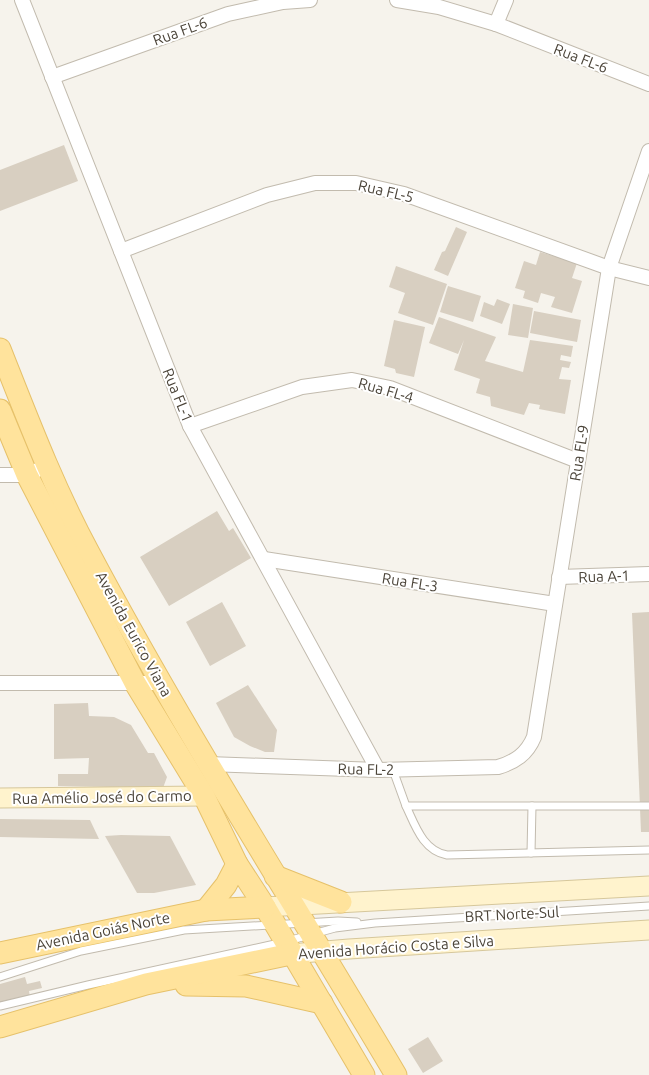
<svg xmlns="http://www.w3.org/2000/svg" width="649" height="1075" font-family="Ubuntu,sans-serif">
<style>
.building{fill:#d8cfc1}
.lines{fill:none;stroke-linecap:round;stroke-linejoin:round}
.lane-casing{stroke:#c2bbae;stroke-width:9}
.street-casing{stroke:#c2bbae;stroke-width:16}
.secondary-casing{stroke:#d6c79b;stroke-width:21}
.primary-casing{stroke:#e6c16a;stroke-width:23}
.lane{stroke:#fff;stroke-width:7}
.street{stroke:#fff;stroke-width:14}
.secondary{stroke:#fff3cd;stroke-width:19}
.primary{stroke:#ffe39c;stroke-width:21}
.labels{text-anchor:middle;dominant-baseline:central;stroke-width:4;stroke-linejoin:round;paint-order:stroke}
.street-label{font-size:15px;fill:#4b4439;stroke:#fff}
</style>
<rect width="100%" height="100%" fill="#f6f3ec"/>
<g class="building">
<path d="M64 145 78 181 0 211V170Z"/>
<path d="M456 227 467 232 448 276 434 270 442 252 445 251Z"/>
<path d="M540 252 577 263 572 278 582 281 572 313 551 307 555 297 541 293 538 303 523 298 525 291 515 288 524 261 536 265Z"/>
<path d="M396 266 447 284 433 325 398 313 405 293 389 287Z"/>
<path d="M448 286 481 296 473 322 440 312Z"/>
<path d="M497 299 510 304 502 324 480 316 484 302 494 306Z"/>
<path d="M513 304 533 308 528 338 508 335Z"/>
<path d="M534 311 581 320 577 342 530 333Z"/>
<path d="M439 317 496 337 485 361 523 372 530 340 573 346 571 357 561 355 560 360 571 362 569 368 562 367 559 379 571 380 565 414 539 409 540 405 529 403 524 415 491 406 490 397 476 393 480 379 454 370 464 340 458 354 429 343Z"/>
<path d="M394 320 425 327 414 377 396 373 395 369 384 366Z"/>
<path d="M217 511 229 531 233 528 251 558 169 606 140 557Z"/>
<path d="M222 602 246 646 210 666 186 622Z"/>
<path d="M649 612V832H641L632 613Z"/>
<path d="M248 685 277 730 274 752H265L250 746 234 737 216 703Z"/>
<path d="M88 703 89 716 114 717 131 725 148 753H154L167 777 163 788 58 786V774H88L89 758 54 759V704Z"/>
<path d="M0 819 90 820 99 839 0 837Z"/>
<path d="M121 835 170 836 196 885 154 893H137L105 836Z"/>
<path d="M25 977 27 984 40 981 42 988 29 991 30 997 0 1006V984Z"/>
<path d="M428 1037 443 1061 423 1073 408 1049Z"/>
</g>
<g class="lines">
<defs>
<g id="lane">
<path d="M393 770 406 806"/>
<path d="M649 806H406C415 825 423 851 447 855L649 850"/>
<path d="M531 853 532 806"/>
<path d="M0 977 81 951 184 930 338 921 357 922"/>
<path d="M0 1006 88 985 284 942 335 928 375 923 649 906"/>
</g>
<g id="street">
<path d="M22 0 190 426 378 770"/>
<path d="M397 0 439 7 496 24 649 84"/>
<path d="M496 24 506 0"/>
<path d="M52 77 228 14 283 2 310 0"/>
<path d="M121 251 267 195 315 183H356L404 194 609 268 649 278"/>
<path d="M190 426 302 387 352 380 390 388 578 461"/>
<path d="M0 475H27L46 466"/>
<path d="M264 559 555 604"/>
<path d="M559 577 649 574"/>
<path d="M0 683H162"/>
<path d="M208 764 378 770 498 767C515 762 527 754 534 737L609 268 649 151"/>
</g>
<g id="secondary">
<path d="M0 798 204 796"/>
<path d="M265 907 649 886"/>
<path d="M291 954 349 949 649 930"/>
</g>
<g id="primary">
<path d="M0 349C27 417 53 486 88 551 183 730 293 901 396 1075"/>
<path d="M0 410 27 475 135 683 204 796 237 864 265 907 364 1075"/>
<path d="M275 876 341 902"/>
<path d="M206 910 226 885 237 864"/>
<path d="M0 953 206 910 265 907"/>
<path d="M186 985 246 986 322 1003"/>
<path d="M0 1027 146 984 291 954"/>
</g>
</defs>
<use href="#lane" class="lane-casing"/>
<use href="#street" class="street-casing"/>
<use href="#secondary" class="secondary-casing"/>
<use href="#primary" class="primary-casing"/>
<use href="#lane" class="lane"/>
<use href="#street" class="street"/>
<use href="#secondary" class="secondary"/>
<use href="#primary" class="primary"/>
</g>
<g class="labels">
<g class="street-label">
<text transform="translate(180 31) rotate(-20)">Rua FL-6</text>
<text transform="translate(581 58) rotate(21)">Rua FL-6</text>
<text transform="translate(386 191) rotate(13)">Rua FL-5</text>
<text transform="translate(386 390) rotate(16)">Rua FL-4</text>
<text transform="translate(178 395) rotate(68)">Rua FL-1</text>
<text transform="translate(579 453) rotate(-81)">Rua FL-9</text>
<text transform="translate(604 576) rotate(-2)">Rua A-1</text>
<text transform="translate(410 582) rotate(9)">Rua FL-3</text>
<text transform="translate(134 634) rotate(61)">Avenida Eurico Viana</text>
<text transform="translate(366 769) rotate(1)">Rua FL-2</text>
<text transform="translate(102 797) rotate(-1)">Rua Amélio José do Carmo</text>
<text transform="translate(512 914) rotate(-3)">BRT Norte-Sul</text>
<text transform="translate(103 931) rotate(-12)">Avenida Goiás Norte</text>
<text transform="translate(396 947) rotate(-4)">Avenida Horácio Costa e Silva</text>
</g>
</g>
</svg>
